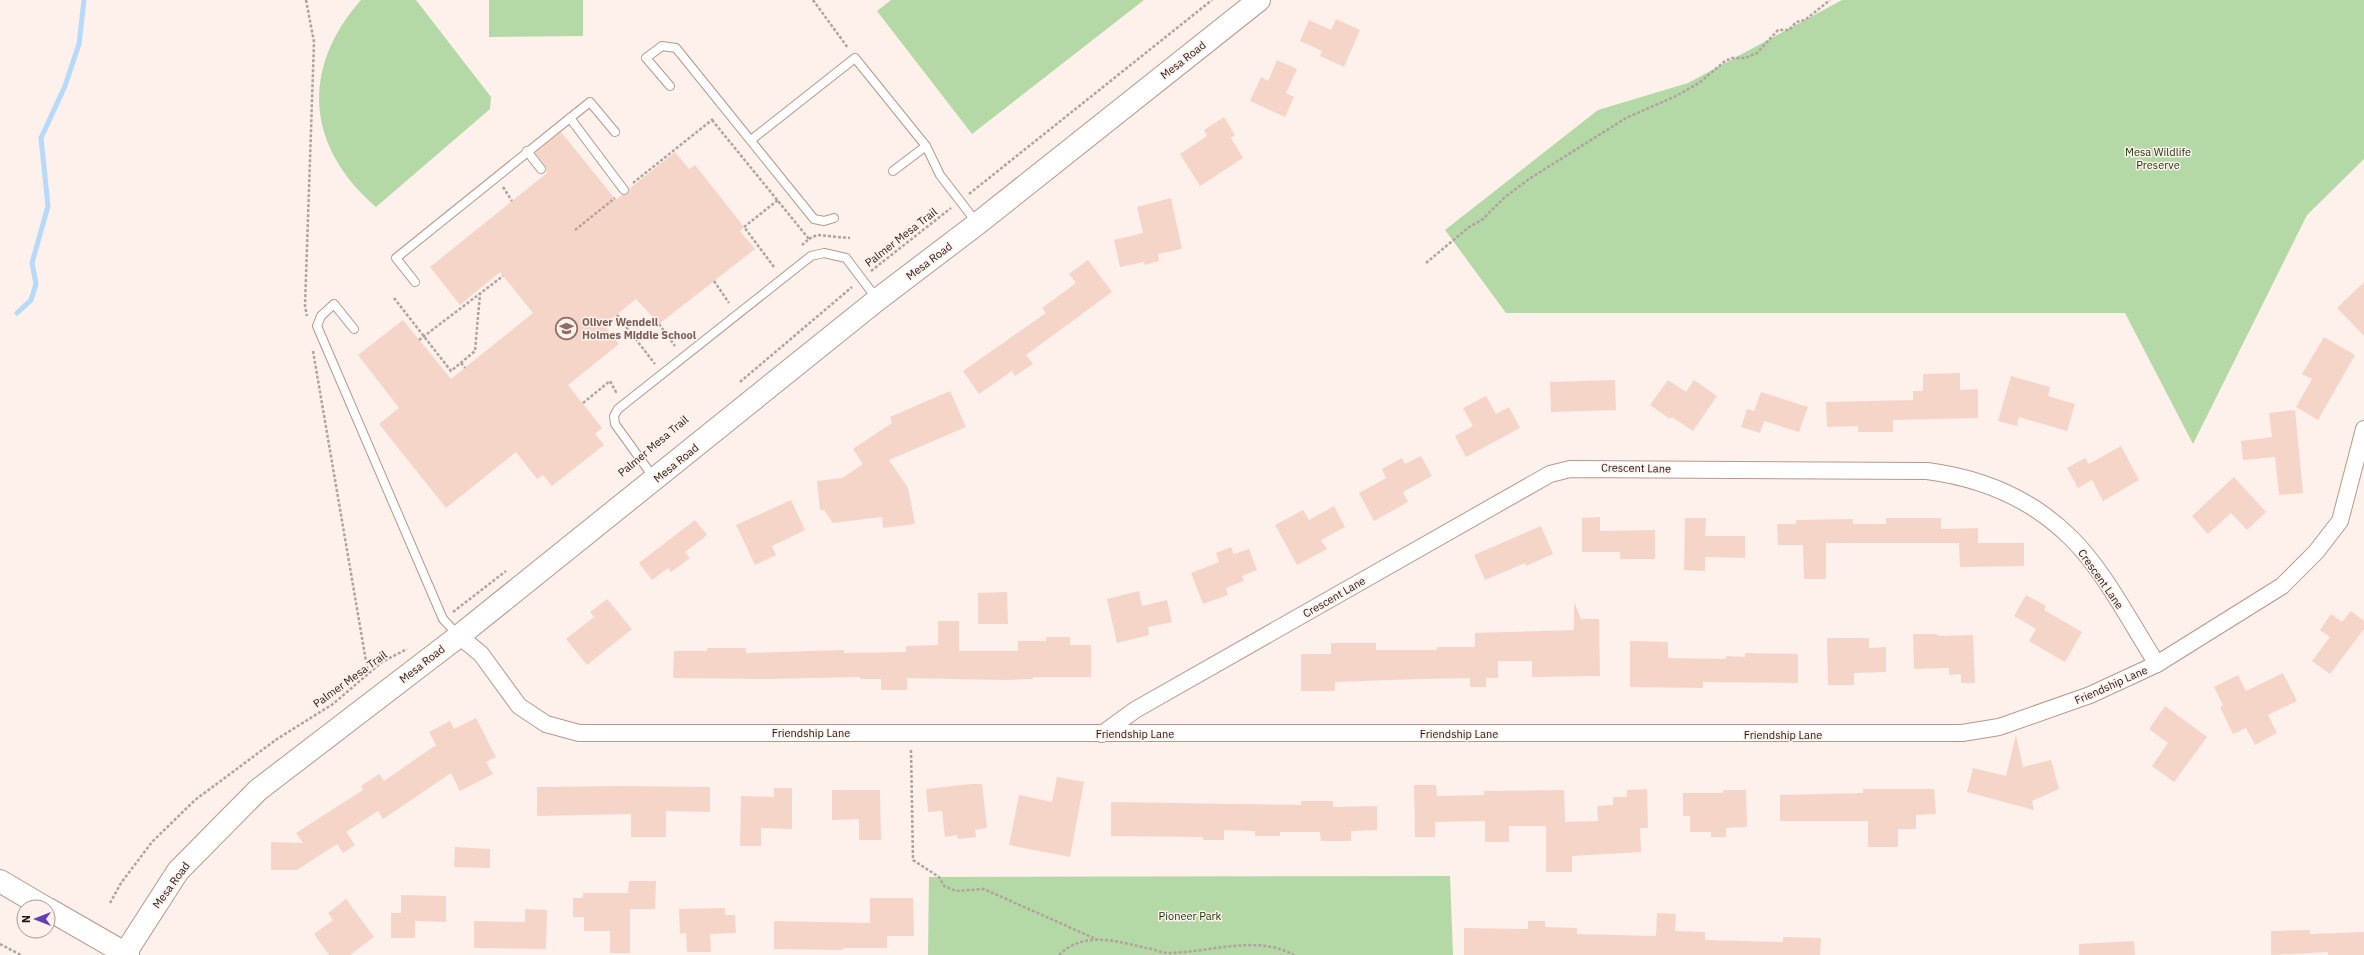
<svg xmlns="http://www.w3.org/2000/svg" width="2364" height="955" font-family="'IBM Plex Sans',sans-serif">
<style>
.green{fill:#b4d8a6}
.lines{fill:none;stroke-linecap:round;stroke-linejoin:round}
.stream{stroke:#b6dafc;stroke-width:5}
.building{fill:#f5d5c8}
.service-casing{stroke:#b7988b;stroke-width:10}
.minor-casing{stroke:#b7988b;stroke-width:18}
.secondary-casing{stroke:#b7988b;stroke-width:24}
.primary-casing{stroke:#b7988b;stroke-width:24}
.path{stroke:#b0a39e;stroke-width:2.5;stroke-dasharray:3 2;stroke-linecap:butt}
.service{stroke:#fff;stroke-width:8}
.minor{stroke:#fff;stroke-width:16}
.secondary{stroke:#fff;stroke-width:22}
.primary{stroke:#fff;stroke-width:22}
.labels{text-anchor:middle;dominant-baseline:central;stroke-width:3;stroke-linejoin:round;paint-order:stroke}
.street-label{font-size:11px;fill:#231813;stroke:#fef0eb}
.park-label{font-size:11px;fill:#153307;stroke:#fef0eb}
.education-label{font-size:11px;font-weight:bold;fill:#785e54;stroke:#fef0eb;text-anchor:start}
</style>
<rect width="100%" height="100%" fill="#fef0eb"/>
<g class="green">
<path d="M361 0H416L491 97 490 109 376 207C306 147 300 69 361 0Z"/>
<path d="M489 0H583V36L489 37Z"/>
<path d="M891 0H1144L972 134 877 11Z"/>
<path d="M1842 0H2364V159L2307 215 2193 444 2125 313H1506L1445 230 1598 110 1688 83Z"/>
<path d="M1450 876 1453 955H928L929 877Z"/>
</g>
<g class="lines">
<path class="stream" d="M17 313 31 300 36 284 32 263 48 206 41 138 65 86 79 44 84 0"/>
</g>
<g class="building">
<path d="M1336 19 1360 30 1344 67 1320 56 1322 51 1300 41 1309 20 1331 30Z"/>
<path d="M1277 60 1297 69 1286 93 1294 97 1285 117 1250 101 1261 77 1268 81Z"/>
<path d="M1224 117 1235 135 1231 138 1243 158 1200 186 1180 154 1207 136 1204 130Z"/>
<path d="M561 132 616 200 622 195 628 194 629 189 675 152 689 169 695 165 744 227 740 231 755 249 659 324 636 299 604 325 619 344 568 385 602 428 595 434 604 445 552 486 543 475 537 479 516 452 446 508 379 424 399 408 358 355 403 320 451 379 533 313 500 272 460 305 430 267 547 173 545 166 535 153Z"/>
<path d="M1171 198 1182 249 1158 254 1159 261 1145 265 1144 262 1120 267 1114 240 1143 233 1137 207Z"/>
<path d="M1088 260 1112 292 1026 355 1033 364 1015 376 1012 371 979 394 963 371 1046 313 1042 308 1076 283 1069 274Z"/>
<path d="M2364 282V336L2337 308Z"/>
<path d="M2324 337 2355 355 2318 420 2296 407 2312 379 2302 374Z"/>
<path d="M1960 373V390L1978 389V418L1893 420V432H1858V426L1827 427 1826 402 1913 400V391H1923V374Z"/>
<path d="M2011 376 2050 387 2048 396 2075 404 2067 431 2019 417 2017 426 1998 421Z"/>
<path d="M1615 380 1616 410 1551 412 1550 382Z"/>
<path d="M1668 380 1686 392 1694 380 1717 396 1693 431 1672 417 1670 419 1650 405Z"/>
<path d="M950 391 966 427 889 460 908 488 915 524 883 528 882 517 833 523 824 510H820L817 481 842 478 863 464 853 449 892 423 890 417Z"/>
<path d="M1761 392 1808 407 1799 432 1764 421 1760 433 1741 427 1747 409 1754 411Z"/>
<path d="M1486 396 1496 414 1509 407 1520 428 1466 457 1455 436 1473 426 1463 408Z"/>
<path d="M2295 410 2303 493 2279 495 2275 457 2243 460 2241 441 2272 437 2269 413Z"/>
<path d="M2121 446 2139 480 2103 501 2092 480 2078 488 2067 468 2085 458 2089 464Z"/>
<path d="M1421 456 1432 476 1403 492 1408 502 1374 521 1359 493 1386 478 1382 469 1402 458 1405 464Z"/>
<path d="M2234 477 2266 512 2247 530 2231 513 2208 534 2192 516Z"/>
<path d="M791 500 805 530 772 546 776 555 755 565 736 525Z"/>
<path d="M1334 506 1345 527 1321 540 1327 549 1297 565 1275 525 1303 510 1309 520Z"/>
<path d="M1600 517V531L1655 530V559H1620V552H1582V518Z"/>
<path d="M1685 518H1706L1705 536H1745V558L1705 557V571L1684 570Z"/>
<path d="M1886 518H1941V529L1978 528V543H2024V566L1960 567 1959 543H1826V579H1804L1803 545H1778L1777 524H1796V520L1853 519V524H1886Z"/>
<path d="M695 520 707 535 685 552 690 558 671 572 668 568 652 580 639 563Z"/>
<path d="M1541 526 1553 554 1526 566 1525 563 1485 580 1474 555Z"/>
<path d="M1231 547 1234 554 1249 549 1257 570 1242 576 1244 581 1226 588 1228 595 1203 604 1191 573 1219 562 1216 553Z"/>
<path d="M1139 591 1142 606 1167 600 1172 622 1148 627 1149 635 1117 643 1107 599Z"/>
<path d="M1007 592 1008 624H978V593Z"/>
<path d="M2026 595 2046 606 2044 610 2082 632 2065 662 2029 641 2036 629 2014 616Z"/>
<path d="M607 599 632 629 587 665 566 639 594 617 590 612Z"/>
<path d="M1574 602 1582 621V619H1599L1600 676 1532 677V661H1498V678H1486V687H1470V678L1417 679 1335 682V691H1301V654H1331V643H1376V650H1437V647H1475V633L1574 630Z"/>
<path d="M2351 611 2364 621V629L2330 674 2312 661 2330 637 2320 630 2331 614 2342 622Z"/>
<path d="M938 621H959V651H1018V641H1046V637H1070V645H1091V677H1033V679L1002 680 907 678V690H881V679H860V677L765 679 673 678 674 651H707V648H746V653L844 650V653L906 652V646L938 645Z"/>
<path d="M1913 634H1937L1938 636 1973 635 1975 683H1961V674L1949 675V668L1914 669Z"/>
<path d="M1827 638H1869V648L1886 647V672L1854 673V685H1828Z"/>
<path d="M1630 641 1668 642V658L1726 659V656L1745 657V653L1798 654V683L1703 682V688L1630 687Z"/>
<path d="M2283 673 2297 701 2268 715 2277 733 2255 745 2246 728 2233 734 2220 707 2223 705 2214 687 2238 675 2246 691Z"/>
<path d="M2165 706 2207 737 2174 782 2152 766 2168 743 2149 729Z"/>
<path d="M476 718 496 757 486 762 493 774 460 791 451 773 383 819 378 811 346 832 355 845 343 853 337 844 297 870H271V842L303 843 296 833 363 790 361 786 379 774 384 781 436 745 429 732 450 721 454 729Z"/>
<path d="M2016 735 2023 767 2051 760 2059 789 2032 801 2034 810 1967 792 1973 768 2006 776Z"/>
<path d="M1057 777 1084 782 1070 857 1009 845 1019 795 1052 802Z"/>
<path d="M971 784H982L987 828 975 830 976 837 958 839 957 835 945 837 942 811 928 812 926 789Z"/>
<path d="M1414 785H1436L1437 796 1484 795V791L1564 790 1565 822 1598 821 1597 806 1613 805V797H1627V790L1647 789 1648 828H1640L1641 852 1572 856V872H1546V826H1509V842H1485V821L1435 822V837H1415Z"/>
<path d="M621 786 710 787V812L666 811V837H631V814L537 816V787Z"/>
<path d="M774 788H792V829L761 828V846H740L741 796 774 797Z"/>
<path d="M1863 789H1934L1936 814 1916 815V829H1898V847H1868V821H1780V795L1863 793Z"/>
<path d="M832 790H880L881 840H859V819L832 820Z"/>
<path d="M1723 790H1746L1747 827 1726 828V837H1711V832H1690V816H1683V793H1723Z"/>
<path d="M1301 801H1333V807L1377 806V830L1351 831V841H1321L1320 832H1280V836H1255V831L1224 830V840H1203V837L1111 836V802L1301 805Z"/>
<path d="M455 847 490 849V868L454 867Z"/>
<path d="M629 881H656L655 909H630V953H610V931H584V917H573V898H583V893H628Z"/>
<path d="M401 895 446 896V922L415 921V938H391V913H401Z"/>
<path d="M870 898H913L914 936H887V948H843V950L774 949V921L870 923Z"/>
<path d="M346 899 374 937 350 955H329L314 934 333 920 328 913Z"/>
<path d="M725 908V915H735L736 933 710 934 711 952H687L686 933 680 934 679 909Z"/>
<path d="M525 909 547 910 546 949 474 948V921L525 922Z"/>
<path d="M1657 913 1676 914 1675 931 1705 932V940L1783 942V937L1821 938 1820 955H1464V928L1528 929V921H1545V927L1577 928V934L1656 936Z"/>
<path d="M2310 930V934L2364 932V955H2328V952L2271 955V931Z"/>
<path d="M2134 941 2135 955H2079V944Z"/>
</g>
<g class="lines">
<defs>
<g id="service">
<path d="M670 86 646 58 662 46 676 48 814 219 824 221 834 218"/>
<path d="M570 118 624 190"/>
<path d="M751 140 855 58 926 146 940 175 977 223"/>
<path d="M527 151 541 169"/>
<path d="M893 171 926 146"/>
<path d="M415 282 396 258 570 118 590 102 615 132"/>
<path d="M354 329 334 304 321 316 317 326 443 619 458 635"/>
<path d="M654 478 615 424 614 416 618 409 811 256 824 253 846 258 877 299"/>
</g>
<g id="minor">
<path d="M459 636 481 654 519 706 546 724 579 733H1962L1999 727 2090 695 2157 664 2282 586 2316 552 2340 521 2364 429"/>
<path d="M1102 734 1135 710 1550 474 1570 469 1927 471C1981 478 2032 499 2071 538 2103 569 2132 625 2157 664"/>
</g>
<path id="secondary" d="M124 955 178 871 258 790 459 636 877 300 977 224 1259 0"/>
<g id="primary">
<path d="M0 881 44 907"/>
<path d="M48 909 128 955"/>
</g>
</defs>
<use href="#service" class="service-casing"/>
<use href="#minor" class="minor-casing"/>
<use href="#secondary" class="secondary-casing"/>
<use href="#primary" class="primary-casing"/>
<g class="path">
<path d="M306 0 314 42 305 306 307 316"/>
<path d="M813 0 848 48"/>
<path d="M712 120 809 239 802 245"/>
<path d="M633 183 713 119"/>
<path d="M503 187 512 201"/>
<path d="M969 194 1212 0"/>
<path d="M575 230 615 198"/>
<path d="M809 239 817 235 850 238"/>
<path d="M1426 263 1469 227 1483 219 1505 197 1529 179 1626 118 1674 97 1699 83 1725 61 1732 58H1745L1757 53 1778 30H1789L1796 22 1805 20 1830 0"/>
<path d="M774 267 744 227 778 200"/>
<path d="M871 271 951 208"/>
<path d="M714 281 729 303"/>
<path d="M394 298 451 371 475 351 480 294"/>
<path d="M617 315 655 364"/>
<path d="M659 324 675 346"/>
<path d="M419 340 503 276"/>
<path d="M313 351 368 673"/>
<path d="M461 363 465 368"/>
<path d="M740 382 852 287"/>
<path d="M583 403 610 381 616 392 618 391"/>
<path d="M453 612 506 571"/>
<path d="M911 750 913 860 939 877 944 886 956 891 984 889 1098 940"/>
<path d="M110 903 121 883 152 842 195 800 277 739 333 704 382 662 407 649"/>
<path d="M0 944 21 955"/>
<path d="M1059 955C1083 931 1117 941 1146 948 1153 949 1160 952 1167 953 1208 953 1256 934 1294 955"/>
</g>
<use href="#service" class="service"/>
<use href="#minor" class="minor"/>
<use href="#secondary" class="secondary"/>
<use href="#primary" class="primary"/>
</g>
<defs>
<symbol id="school-ring" viewBox="-11 -11 22 22"><circle r="9.5" fill="#fef0eb" stroke="#8d6e63" stroke-width="1.5"/><path d="M0-5L7-2L0 1L-7-2ZM-4 1L0 2.5L4 1V4Q0 6-4 4Z" fill="#8d6e63"/></symbol>
</defs>
<g fill-rule="evenodd">
<use href="#school-ring" x="554" y="316" width="25" height="25"/>
</g>
<g class="labels">
<g class="street-label">
<text transform="translate(1183 60) rotate(-38)">Mesa Road</text>
<text transform="translate(901 237) rotate(-38)">Palmer Mesa Trail</text>
<text transform="translate(929 261) rotate(-37)">Mesa Road</text>
<text transform="translate(653 446) rotate(-40)">Palmer Mesa Trail</text>
<text transform="translate(676 463) rotate(-39)">Mesa Road</text>
<text transform="translate(1636 468) rotate(1)">Crescent Lane</text>
<text transform="translate(2101 579) rotate(55)">Crescent Lane</text>
<text transform="translate(1334 597) rotate(-30)">Crescent Lane</text>
<text transform="translate(422 664) rotate(-38)">Mesa Road</text>
<text transform="translate(350 679) rotate(-36)">Palmer Mesa Trail</text>
<text transform="translate(2111 685) rotate(-24)">Friendship Lane</text>
<text x="811" y="733">Friendship Lane</text>
<text x="1135" y="734">Friendship Lane</text>
<text x="1459" y="734">Friendship Lane</text>
<text x="1783" y="735">Friendship Lane</text>
<text transform="translate(171 885) rotate(-54)">Mesa Road</text>
</g>
<g class="park-label">
<text x="2158" y="152">Mesa Wildlife<tspan x="2158" dy="13">Preserve</tspan></text>
<text x="1190" y="916">Pioneer Park</text>
</g>
<g class="education-label">
<text x="582" y="322">Oliver Wendell<tspan x="582" dy="13">Holmes Middle School</tspan></text>
</g>
</g>
<g transform="translate(36 919) rotate(270)"><circle r="19" fill="#fef0eb" stroke="#a69a95"/>
<path d="M0-3L7 15L0 10L-7 15Z" fill="#653eb6"/>
<text y="-6" font-size="11" font-weight="bold" text-anchor="middle" fill="#231813">N</text>
</g>
</svg>
